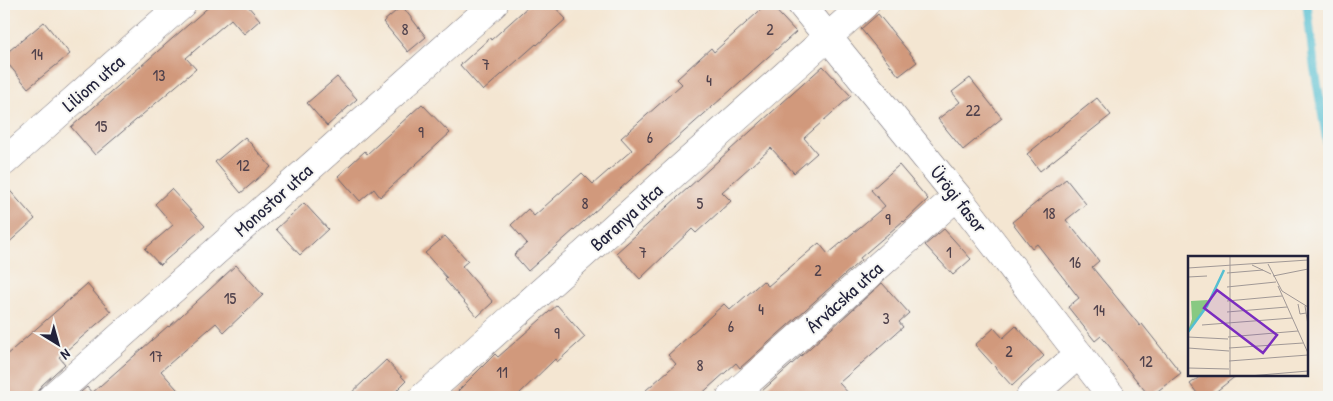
<svg xmlns="http://www.w3.org/2000/svg" width="1333" height="401" font-family="'Patrick Hand',sans-serif">
<style>
.lines{fill:none;stroke-linecap:round;stroke-linejoin:round}
.stream{stroke:#55bfd1;stroke-width:9}
.building{fill:#d1997c}
.minor-casing{stroke:#6c6770;stroke-width:29}
.minor{stroke:#fff;stroke-width:28}
.labels{text-anchor:middle;dominant-baseline:central;stroke-width:4;stroke-linejoin:round;paint-order:stroke}
.number-label{font-size:16px;fill:#4e404b}
.street-label{font-size:19px;fill:#22223b;stroke:#f6f6f2}
.inset-river{fill:none;stroke:#55bfd1;stroke-width:2.5}
.inset-road{fill:none;stroke:#a09896;stroke-width:1}
.view{fill:#7b2cbf;fill-opacity:0.15;stroke:#7b2cbf;stroke-width:2.5}
.inset-edge{fill:none;stroke:#22223b;stroke-width:2.5}
</style>
<rect width="100%" height="100%" fill="#f6f6f2"/>
<filter id="ink" filterUnits="userSpaceOnUse"><feTurbulence type="fractalNoise" baseFrequency=".02" numOctaves="2"/><feDisplacementMap in="SourceGraphic" scale="10" xChannelSelector="R" yChannelSelector="G"/><feConvolveMatrix kernelMatrix="1 2 1 2 8 2 1 2 1" color-interpolation-filters="sRGB"/></filter>
<filter id="wash" filterUnits="userSpaceOnUse"><feTurbulence type="fractalNoise" baseFrequency=".0096" numOctaves="4" result="noise"/><feDisplacementMap in="SourceGraphic" scale="20" xChannelSelector="R" yChannelSelector="G"/><feGaussianBlur stdDeviation="1.12" result="paint"/><feColorMatrix in="noise" values="0 0 0 0 0 0 0 0 0 0 0 0 0 0 0 0 0 1.4 0 .05"/><feComposite in="paint" operator="in"/></filter>
<g filter="url(#wash)">
<rect width="100%" height="100%" fill="#f4e6d2"/>
<g class="lines">
<path class="stream" d="M1307 4 1314 65 1329 153"/>
</g>
<g id="blocks">
<g class="building">
<path d="M212 4H249L247 5 260 20 244 34 231 19 186 58 196 69 95 155 71 127Z"/>
<path d="M531 4H552L566 19 537 45 536 44 483 91 460 65 490 38 491 40Z"/>
<path d="M767 4H770L796 32 528 271 514 255 527 243 511 225 528 209 534 216 582 173 593 184 632 150 621 138 682 84 677 79 711 48 714 52Z"/>
<path d="M402 6 426 37 408 52 383 22Z"/>
<path d="M878 14 917 62 899 76 861 29Z"/>
<path d="M44 22 70 54 28 88 4 59V55Z"/>
<path d="M823 66 851 96 804 138 817 153 794 173 771 148 722 192 731 201 696 233 692 229 640 279 616 253Z"/>
<path d="M337 77 357 99 327 126 307 103Z"/>
<path d="M970 78 1002 118 963 150 938 119 960 102 952 92Z"/>
<path d="M1097 98 1111 115 1040 171 1027 154Z"/>
<path d="M422 104 450 133 380 197 374 189 360 201 338 176 365 151 367 154Z"/>
<path d="M245 137 271 167 241 193 215 162Z"/>
<path d="M899 165 928 199 904 222 903 221 860 258 861 260 740 368 736 363 698 397H638L676 364 668 355 724 304 730 310 763 281 768 286 819 243 828 254 885 206 871 190Z"/>
<path d="M1066 179 1086 204 1066 220 1099 261 1092 267 1140 326 1142 324 1181 373 1150 397 1101 336 1095 341 1068 307 1079 298 1037 244 1032 248 1012 222Z"/>
<path d="M4 184 35 219 4 247Z"/>
<path d="M171 189 205 226 160 265 145 249 173 225 155 204Z"/>
<path d="M304 203 328 229 300 255 276 229Z"/>
<path d="M944 229 971 259 953 275 925 245Z"/>
<path d="M445 236 468 261 462 266 493 302 477 317 445 280 447 278 425 253Z"/>
<path d="M236 265 263 295 224 332 216 323 161 371 184 397H75L87 387 92 393 168 326 169 327Z"/>
<path d="M882 283 909 313 899 322 903 327 839 383 852 397H766L761 392Z"/>
<path d="M87 284 111 312 59 357 65 364 42 385 37 392V397H4V357Z"/>
<path d="M557 305 585 337 557 362 555 359 516 397H452L495 354 498 357Z"/>
<path d="M1016 326 1044 356 1012 386 975 345 994 328 1003 338Z"/>
<path d="M386 360 406 381 390 397H347Z"/>
<path d="M1202 375H1237L1209 397H1200L1190 384Z"/>
</g>
</g>
</g>
<g filter="url(#ink)">
<use href="#blocks" fill-opacity="0" stroke="#6c6770" stroke-width="1"/>
<g class="lines">
<defs>
<g id="minor">
<path d="M801 4 957 196 1112 397"/>
<path d="M4 162 182 4"/>
<path d="M52 397 494 4"/>
<path d="M423 397 865 4"/>
<path d="M731 397 957 196"/>
<path d="M1030 397 1079 354"/>
</g>
</defs>
<use href="#minor" class="minor-casing"/>
<use href="#minor" class="minor"/>
</g>
</g>
<g class="labels">
<g class="number-label">
<text x="405" y="29">8</text>
<text x="770" y="29">2</text>
<text x="37" y="54">14</text>
<text x="486" y="64">7</text>
<text x="159" y="75">13</text>
<text x="709" y="80">4</text>
<text x="973" y="110">22</text>
<text x="101" y="126">15</text>
<text x="421" y="132">9</text>
<text x="650" y="137">6</text>
<text x="243" y="165">12</text>
<text x="585" y="203">8</text>
<text x="700" y="203">5</text>
<text x="1049" y="213">18</text>
<text x="888" y="219">9</text>
<text x="643" y="252">7</text>
<text x="949" y="252">1</text>
<text x="1075" y="262">16</text>
<text x="818" y="270">2</text>
<text x="230" y="298">15</text>
<text x="761" y="309">4</text>
<text x="1099" y="310">14</text>
<text x="886" y="318">3</text>
<text x="731" y="326">6</text>
<text x="557" y="333">9</text>
<text x="1009" y="351">2</text>
<text x="156" y="356">17</text>
<text x="1146" y="361">12</text>
<text x="700" y="365">8</text>
<text x="502" y="372">11</text>
</g>
<g class="street-label">
<text transform="translate(93 83) rotate(-41)">Liliom utca</text>
<text transform="translate(959 199) rotate(52)">Ürögi fasor</text>
<text transform="translate(273 200) rotate(-42)">Monostor utca</text>
<text transform="translate(626 217) rotate(-42)">Baranya utca</text>
<text transform="translate(844 297) rotate(-42)">Árvácska utca</text>
</g>
</g>
<g transform="translate(1188 256)">
<rect width="120" height="120" fill="#f4e6d2"/>
<path d="M20 44 14 57 0 75 4 63 3 45Z" fill="#88c982"/>
<path class="inset-river" d="M0 76 19 50 36 14"/>
<path class="inset-road" d="M80 8 94 35 120 51M64 9 83 18M0 12 120 4M39 17 75 14M85 20 120 13M0 21 19 20M90 30 120 97M39 31 88 26M39 45 94 40M110 48 112 58 118 57M117 50 120 69M39 56 99 51M14 69 104 62M0 81 40 83M40 81 110 75M0 92 41 95M41 92 115 87M41 105 120 99M0 112 41 113M42 120V0M61 120 120 115"/>
<path class="view" d="M29 34 89 79 75 97 16 52Z"/>
<rect width="120" height="120" class="inset-edge"/>
</g>
<rect width="1333" height="401" fill="none" stroke="#f6f6f2" stroke-width="20"/>
<g transform="translate(58 344) rotate(143)" stroke="#f6f6f2" stroke-width="4" paint-order="stroke">
<path d="M0-4L9 19L0 12L-9 19Z" fill="#22223b"/>
<text y="-8" font-size="14" font-weight="bold" text-anchor="middle" fill="#22223b">N</text>
</g>
</svg>
